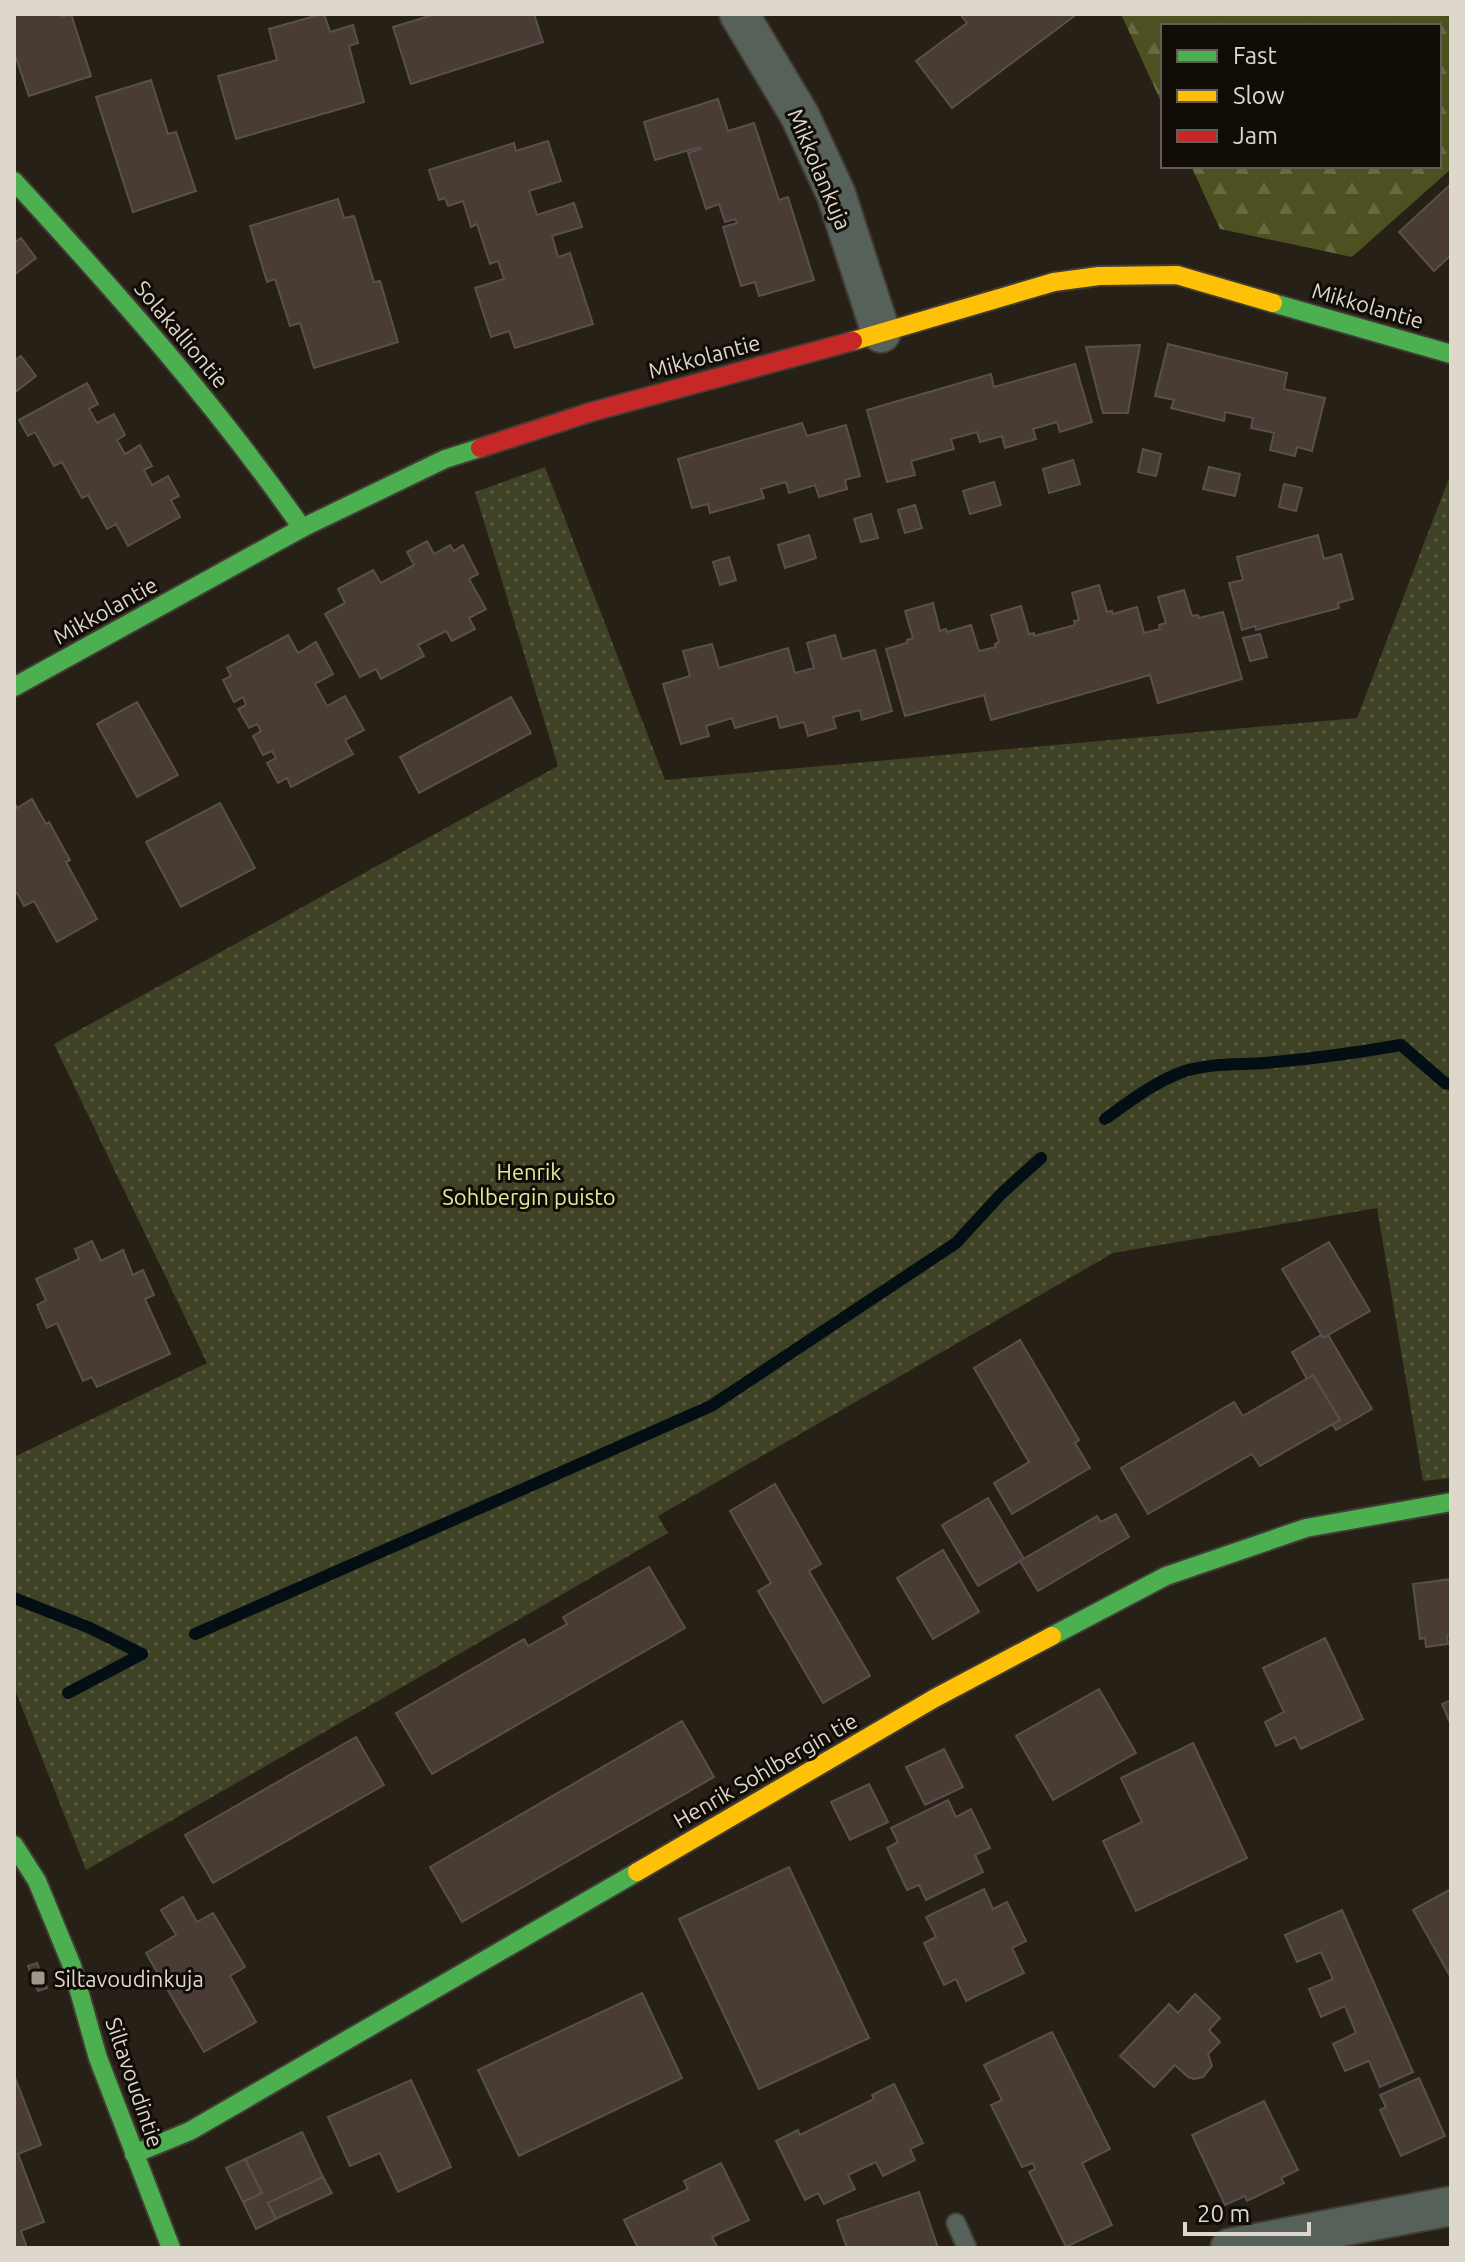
<svg xmlns="http://www.w3.org/2000/svg" width="1465" height="2262" font-family="Ubuntu,sans-serif">
<style>
.forest{fill:url(#forest-firs)}
.park{fill:url(#park-dots)}
.lines{fill:none;stroke-linecap:round;stroke-linejoin:round}
.stream{stroke:#030f14;stroke-width:12}
.building{fill:#483c34;stroke:#58504a;stroke-width:2}
.lane-casing{stroke:#423c35;stroke-width:22}
.street-casing{stroke:#423c35;stroke-width:42}
.fast-casing{stroke:#423c35;stroke-width:22}
.slow-casing{stroke:#423c35;stroke-width:22}
.jam-casing{stroke:#423c35;stroke-width:22}
.lane{stroke:#556159;stroke-width:18}
.street{stroke:#556159;stroke-width:38}
.fast{stroke:#4caf50;stroke-width:18}
.slow{stroke:#ffc107;stroke-width:18}
.jam{stroke:#c62828;stroke-width:18}
.poi-dot{fill:#9d978c;stroke:#110c05;stroke-width:3}
.labels{text-anchor:middle;dominant-baseline:central;stroke-width:6;stroke-linejoin:round;paint-order:stroke}
.street-label{font-size:22px;fill:#ddd7cc;stroke:#110c05}
.park-label{font-size:22px;fill:#e1ec9a;stroke:#110c05}
.poi-label{font-size:22px;fill:#ddd7cc;stroke:#110c05;text-anchor:start}
</style>
<defs>
<pattern id="forest-firs" width="22" height="20" patternUnits="userSpaceOnUse" patternTransform="scale(2)"><rect width="22" height="20" fill="#4d5122"/><path d="M5 1l3.5 6h-7zM16 11l3.5 6h-7z" fill="#666941"/></pattern>
<pattern id="park-dots" width="8" height="8" patternUnits="userSpaceOnUse" patternTransform="scale(2)"><rect width="8" height="8" fill="#3f4224"/><path d="M2 2h.1M6 6h.1" fill="none" stroke="#5a5d43" stroke-width="1.8" stroke-linecap="round"/></pattern>
</defs>
<rect width="100%" height="100%" fill="#262016"/>
<path class="forest" d="M1121 14H1451V169L1352 257 1220 229 1191 166H1439V26H1163V106Z"/>
<path class="park" d="M545 467 665 780 1357 718 1451 473V1478L1423 1481 1377 1208 1113 1253 658 1516 668 1533 86 1870 14 1687V1457L207 1363 54 1044 558 766 475 492Z"/>
<g class="lines">
<g class="stream">
<path d="M1105 1119C1130 1101 1156 1081 1185 1071 1211 1063 1238 1065 1265 1063 1311 1059 1355 1053 1401 1045L1445 1083 1451 1084"/>
<path d="M14 1598 90 1628 142 1654"/>
<path d="M195 1634 711 1406 956 1243 1002 1193 1041 1158"/>
<path d="M68 1693 142 1654"/>
</g>
</g>
<g class="building">
<path d="M14 14H61L62 17 71 14 91 76 29 96 14 52Z"/>
<path d="M322 14H324L330 32 353 25 358 43 349 46 364 102 236 139 218 76 277 60 269 29Z"/>
<path d="M436 14H534L543 42 411 84 393 27Z"/>
<path d="M960 14H1077L952 108 916 61 967 23Z"/>
<path d="M151 80 168 134 176 132 196 191 133 212 96 97Z"/>
<path d="M718 99 728 131 754 123 779 200 788 197 814 280 759 296 755 282 741 286 723 227 737 223 735 219 725 222 719 204 706 209 688 153 701 149 700 147 655 160 644 122Z"/>
<path d="M548 141 561 181 529 191 537 215 574 203 582 227 552 236 558 257 570 253 593 324 515 348 509 331 491 337 475 288 504 279 498 261 490 264 477 224 471 227 463 201 448 206 445 198 439 200 429 170 514 143 516 151Z"/>
<path d="M1451 184V255L1434 271 1399 232Z"/>
<path d="M338 199 344 218 354 216 374 282 380 281 398 342 314 368 300 323 290 326 275 279 267 282 250 226Z"/>
<path d="M21 238 36 258 14 275V243Z"/>
<path d="M1168 344 1287 373 1284 389 1325 398 1312 451 1297 447 1295 456 1270 450 1274 433 1251 428 1253 418 1225 412 1224 421 1171 408 1174 400 1155 396Z"/>
<path d="M1140 345 1128 413H1103L1086 347Z"/>
<path d="M21 356 36 376 14 393V361Z"/>
<path d="M1075 364 1092 422 1060 432 1057 422 1033 429 1036 439 1005 448 1002 436 980 442 977 432 951 439 954 449 911 461 915 475 887 482 867 410 991 374 994 387Z"/>
<path d="M87 383 98 404 89 409 97 423 114 414 125 435 117 440 125 454 140 445 152 466 144 470 152 485 168 476 179 496 171 500 180 517 128 546 116 524 107 529 88 495 82 498 62 462 54 466 35 432 28 436 19 420Z"/>
<path d="M802 423 807 436 846 425 860 476 845 480 847 489 819 497 815 485 789 493 786 482 761 489 764 498 710 513 708 504 692 508 678 459Z"/>
<path d="M1143 449 1161 454 1156 476 1138 472Z"/>
<path d="M1073 460 1080 484 1049 493 1043 469Z"/>
<path d="M1209 467 1240 474 1235 496 1203 489Z"/>
<path d="M994 482 1001 505 970 514 963 491Z"/>
<path d="M1284 484 1302 488 1296 511 1279 507Z"/>
<path d="M915 505 922 528 905 533 898 510Z"/>
<path d="M871 514 878 538 861 542 854 519Z"/>
<path d="M809 535 816 558 785 568 778 545Z"/>
<path d="M1318 535 1324 559 1341 554 1353 599 1338 603 1339 608 1256 630 1255 626 1242 630 1229 583 1243 580 1237 557Z"/>
<path d="M427 541 434 554 450 545 454 551 463 545 478 574 469 579 486 609 469 618 475 629 452 641 446 631 418 645 424 656 381 679 376 669 360 677 325 614 345 603 338 589 373 570 381 583 414 565 407 552Z"/>
<path d="M729 557 736 580 720 585 713 562Z"/>
<path d="M1099 585 1107 612 1112 611 1113 614 1137 607 1144 633 1160 629 1159 625 1166 623 1158 597 1184 590 1192 616 1198 615 1199 618 1223 612 1242 679 1158 703 1150 675 991 720 984 695 905 716 886 649 907 643V640L913 638 905 611 933 603 940 631 946 629 947 632 971 625 979 651 996 647 995 644 999 642 991 615 1021 606 1029 634 1034 633V636L1075 625 1074 621 1079 620 1072 593Z"/>
<path d="M1260 634 1267 657 1250 661 1243 638Z"/>
<path d="M288 635 298 653 316 642 333 674 315 684 327 706 345 696 364 730 345 740 353 754 291 787 287 778 278 783 267 763 276 758 272 751 263 755 253 736 261 731 257 724 249 728 238 709 246 705 243 697 234 702 223 680 231 676 227 668Z"/>
<path d="M835 635 842 659 875 650 892 711 862 720 860 710 833 717 836 728 808 736 804 722 780 728 777 716 735 728 732 718 706 726 709 736 681 744 663 684 690 676 683 651 712 644 719 668 788 648 795 673 814 668 807 643Z"/>
<path d="M511 697 531 733 419 793 400 757Z"/>
<path d="M137 702 178 775 137 797 97 724Z"/>
<path d="M32 799 46 824 49 822 70 860 66 862 97 919 57 942 34 901 24 906 17 893 14 895V802L17 808Z"/>
<path d="M220 803 255 868 181 907 146 842Z"/>
<path d="M92 1241 101 1261 123 1250 133 1275 143 1270 154 1295 145 1299 170 1354 97 1387 92 1377 83 1381 57 1323 47 1328 37 1305 46 1300 36 1279 79 1259 75 1249Z"/>
<path d="M1329 1242 1370 1311 1323 1338 1282 1269Z"/>
<path d="M1321 1335 1323 1338 1328 1335 1372 1409 1336 1430 1332 1424 1340 1420 1313 1375 1307 1379 1292 1352Z"/>
<path d="M1020 1340 1079 1440 1075 1443 1090 1468 1012 1514 994 1483 1029 1462 974 1368Z"/>
<path d="M1313 1375 1340 1420 1260 1466 1252 1454 1148 1514 1121 1468 1234 1402 1243 1416Z"/>
<path d="M775 1484 821 1564 809 1571 870 1676 823 1703 758 1591 771 1583 730 1511Z"/>
<path d="M988 1498 1024 1559 978 1586 942 1525Z"/>
<path d="M1116 1514 1129 1537 1038 1591 1020 1561 1097 1516 1101 1522Z"/>
<path d="M943 1550 979 1612 933 1639 897 1578Z"/>
<path d="M649 1567 685 1628 432 1774 396 1713 524 1639 528 1646 567 1624 563 1617Z"/>
<path d="M1451 1579V1635L1447 1636 1448 1644 1426 1647 1425 1638 1420 1639 1413 1584Z"/>
<path d="M1325 1638 1363 1719 1301 1749 1295 1737 1276 1746 1265 1722 1284 1712 1263 1668Z"/>
<path d="M1099 1689 1136 1753 1053 1800 1016 1736Z"/>
<path d="M1451 1700V1725L1442 1704Z"/>
<path d="M682 1721 714 1777 462 1922 430 1867Z"/>
<path d="M356 1737 384 1785 213 1883 185 1835Z"/>
<path d="M1193 1743 1247 1858 1136 1911 1103 1841 1142 1822 1121 1778Z"/>
<path d="M944 1749 963 1787 925 1805 906 1767Z"/>
<path d="M869 1784 888 1822 850 1840 831 1802Z"/>
<path d="M948 1800 956 1817 971 1809 990 1848 975 1855 983 1872 926 1900 919 1885 907 1890 887 1848 898 1842 891 1828Z"/>
<path d="M789 1867 869 2038 759 2089 679 1919Z"/>
<path d="M984 1889 993 1909 1007 1902 1026 1941 1012 1948 1024 1973 966 2001 956 1979 944 1985 924 1943 936 1937 926 1917Z"/>
<path d="M1451 1889V1978L1413 1910Z"/>
<path d="M183 1897 197 1922 213 1913 245 1967 230 1976 256 2022 204 2052 146 1953 176 1935 161 1910Z"/>
<path d="M1342 1910 1413 2072 1380 2087 1369 2061 1345 2071 1333 2044 1356 2033 1345 2006 1321 2017 1309 1989 1333 1979 1321 1952 1297 1962 1285 1935Z"/>
<path d="M37 1963 47 1988 38 1991 28 1966Z"/>
<path d="M642 1993 682 2078 519 2156 478 2070Z"/>
<path d="M1195 1994 1220 2018 1209 2030 1220 2042 1208 2054 1212 2066 1203 2077 1194 2079 1188 2077 1175 2065 1154 2087 1120 2056 1169 2004 1178 2013Z"/>
<path d="M1052 2032 1110 2149 1082 2163 1112 2225 1066 2247 1029 2172 1035 2169 1033 2163 1022 2167 991 2105 1002 2100 984 2065Z"/>
<path d="M14 2075 41 2145 18 2154 44 2222 21 2231 27 2248H14Z"/>
<path d="M1419 2078 1445 2136 1401 2156 1380 2110 1386 2107 1380 2095Z"/>
<path d="M411 2080 451 2167 398 2192 380 2153 350 2166 328 2117Z"/>
<path d="M894 2084 923 2143 910 2149 915 2160 883 2176 876 2162 848 2175 855 2189 824 2204 818 2193 805 2200 776 2141 798 2130 800 2135 874 2099 872 2095Z"/>
<path d="M1264 2101 1298 2170 1281 2178 1284 2183 1247 2201 1245 2196 1225 2205 1192 2135Z"/>
<path d="M302 2132 323 2177 268 2203 276 2219 256 2229 243 2202 262 2193 245 2159Z"/>
<path d="M245 2159 262 2193 243 2202 226 2168Z"/>
<path d="M721 2163 749 2220 712 2237 718 2248H638L624 2220 688 2189 684 2181Z"/>
<path d="M323 2177 332 2193 276 2219 268 2203Z"/>
<path d="M919 2192 938 2248H847L837 2220Z"/>
</g>
<g class="lines">
<defs>
<path id="lane" d="M956 2223 967 2248"/>
<g id="street">
<path d="M739 14 800 116 836 194 881 333"/>
<path d="M1230 2248 1451 2206"/>
</g>
<g id="fast">
<path d="M14 181C116 292 216 404 302 528"/>
<path d="M1273 303 1451 354"/>
<path d="M14 687 302 528 445 459 480 448"/>
<path d="M1052 1636 1166 1576 1306 1528 1451 1502"/>
<path d="M14 1845 37 1881 72 1966 98 2058 171 2248"/>
<path d="M134 2154 190 2131 637 1872"/>
</g>
<g id="slow">
<path d="M853 341 1054 282 1099 276 1177 275 1273 303"/>
<path d="M637 1872 935 1698 1052 1636"/>
</g>
<path id="jam" d="M480 448 591 412 853 341"/>
</defs>
<use href="#lane" class="lane-casing"/>
<use href="#street" class="street-casing"/>
<use href="#fast" class="fast-casing"/>
<use href="#slow" class="slow-casing"/>
<use href="#jam" class="jam-casing"/>
<use href="#lane" class="lane"/>
<use href="#street" class="street"/>
<use href="#fast" class="fast"/>
<use href="#slow" class="slow"/>
<use href="#jam" class="jam"/>
</g>
<rect class="poi-dot" x="30" y="1970" width="16" height="16" rx="4"/>
<g class="labels">
<g class="street-label">
<text transform="translate(820 169) rotate(67)">Mikkolankuja</text>
<text transform="translate(1368 305) rotate(16)">Mikkolantie</text>
<text transform="translate(182 334) rotate(50)">Solakalliontie</text>
<text transform="translate(704 356) rotate(-15)">Mikkolantie</text>
<text transform="translate(105 610) rotate(-29)">Mikkolantie</text>
<text transform="translate(765 1770) rotate(-30)">Henrik Sohlbergin tie</text>
<text transform="translate(135 2082) rotate(71)">Siltavoudintie</text>
</g>
<g class="park-label">
<text x="529" y="1171">Henrik<tspan x="529" dy="25">Sohlbergin puisto</tspan></text>
</g>
<g class="poi-label">
<text x="54" y="1978">Siltavoudinkuja</text>
</g>
</g>
<rect width="1465" height="2262" fill="none" stroke="#ddd7cc" stroke-width="32"/>
<rect x="1161" y="24" width="280" height="144" fill="#110c05" stroke="#635d55" stroke-width="2"/>
<rect x="1177" y="50" width="40" height="12" fill="#4caf50" stroke="#635d55" stroke-width="2"/>
<text x="1233" y="64" font-size="24" fill="#ddd7cc">Fast</text>
<rect x="1177" y="90" width="40" height="12" fill="#ffc107" stroke="#635d55" stroke-width="2"/>
<text x="1233" y="104" font-size="24" fill="#ddd7cc">Slow</text>
<rect x="1177" y="130" width="40" height="12" fill="#c62828" stroke="#635d55" stroke-width="2"/>
<text x="1233" y="144" font-size="24" fill="#ddd7cc">Jam</text>
<path d="M1185 2222v12h124v-12" fill="none" stroke="#ddd7cc" stroke-width="4"/>
<text x="1197" y="2222" font-size="24" fill="#ddd7cc" stroke="#110c05" stroke-width="6" paint-order="stroke">20 m</text>
</svg>
